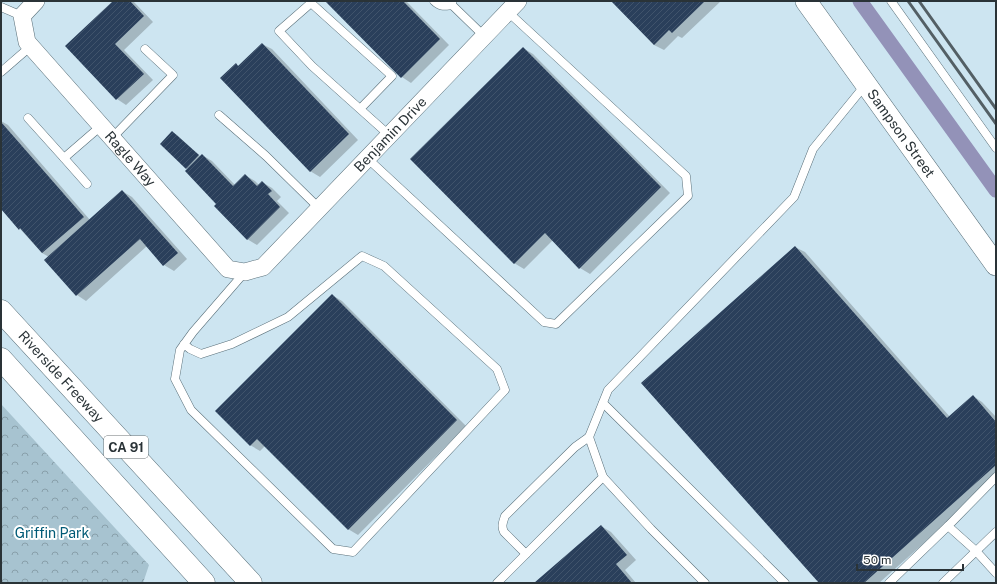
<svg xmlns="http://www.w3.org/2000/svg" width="997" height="584" font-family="'Public Sans',sans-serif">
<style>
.park{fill:url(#park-crowns)}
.shadow{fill:#0003}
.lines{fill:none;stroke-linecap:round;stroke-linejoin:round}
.canal{stroke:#9392b8;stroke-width:15}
.building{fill:url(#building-hatch)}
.service-casing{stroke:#5a707a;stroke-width:9}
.minor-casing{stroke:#5a707a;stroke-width:18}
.tertiary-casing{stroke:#5a707a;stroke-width:22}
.motorway-casing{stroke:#5a707a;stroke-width:23}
.service{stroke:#fff;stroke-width:8}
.minor{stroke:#fff;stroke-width:17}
.tertiary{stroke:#fff;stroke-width:21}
.motorway{stroke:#fff;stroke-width:22}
.rail{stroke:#535f65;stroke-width:3}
.labels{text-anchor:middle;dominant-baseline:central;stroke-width:4;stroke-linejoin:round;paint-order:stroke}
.shield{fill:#fff;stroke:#6a7073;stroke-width:1}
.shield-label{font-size:13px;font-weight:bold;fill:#2a3337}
.street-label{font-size:14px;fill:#2a3337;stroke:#fff}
.park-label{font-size:14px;fill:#005a76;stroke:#fff}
</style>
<defs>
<pattern id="park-crowns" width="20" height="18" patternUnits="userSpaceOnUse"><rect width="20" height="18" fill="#a7c3d0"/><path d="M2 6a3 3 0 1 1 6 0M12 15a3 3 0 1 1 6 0" fill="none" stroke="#889faa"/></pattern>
<pattern id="building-hatch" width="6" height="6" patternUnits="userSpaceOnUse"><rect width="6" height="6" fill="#2a3f5b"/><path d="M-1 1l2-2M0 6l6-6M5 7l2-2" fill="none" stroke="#40536b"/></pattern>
</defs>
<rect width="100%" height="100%" fill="#cde5f1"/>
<path class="park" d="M1 404 149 565 143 583H1Z"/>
<g class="shadow">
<path d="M114 1H133L153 22 124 50 153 80 126 105 117 99 67 46Z"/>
<path d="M326 1H406L449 45 411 83 402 77Z"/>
<path d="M612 1H721L682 38 678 36 664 50 654 45Z"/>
<path d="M262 44 272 49 358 140 320 177 310 171 236 64 239 66Z"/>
<path d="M523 48 533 54 670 193 590 274 580 268 553 240 524 269 514 263Z"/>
<path d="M1 121 8 125 90 220 122 191 132 197 187 259 174 271 164 265 147 246 86 301 77 295 45 260 49 257 42 253 1 208Z"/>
<path d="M172 132 177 135 201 157 202 155 212 161 235 185 245 175 255 181 259 185 262 182 272 188 281 197 277 201 289 213 257 245 247 239 187 168Z"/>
<path d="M795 247 805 252 950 417 973 396 982 402 996 417V479L879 583H820Z"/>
<path d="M332 295 342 301 466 426 358 535 348 529 265 446 260 451 250 445Z"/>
<path d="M601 526 611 532 636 560 625 570 636 583H536Z"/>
</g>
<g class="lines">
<path class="canal" d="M860 1 996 190"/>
</g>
<g class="building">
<path d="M113 1H130L144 16 115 44 144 74 116 100 65 46Z"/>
<path d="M325 1H403L440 39 401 78Z"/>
<path d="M611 1H705L672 33 669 30 654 45Z"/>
<path d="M262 43 349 134 310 172 220 78 236 63 238 66Z"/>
<path d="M523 47 661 187 579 269 545 233 514 264 410 159Z"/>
<path d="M1 122 84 217 42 253 20 228 19 230 1 209Z"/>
<path d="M172 131 199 155 186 169 160 144Z"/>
<path d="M202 154 233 186 245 174 257 186 262 181 272 191 268 194 280 207 247 240 214 206 216 204 185 171Z"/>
<path d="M122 190 178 253 163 266 140 239 76 296 44 260Z"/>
<path d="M795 246 947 418 973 395 996 422V465L864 583H819L641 383Z"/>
<path d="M332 294 457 420 348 530 257 439 250 446 215 411Z"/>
<path d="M601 525 627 555 616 564 632 583H534Z"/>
</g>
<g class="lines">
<defs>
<g id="service">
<path d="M434 1C440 7 444 6 452 5"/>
<path d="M452 1V5L484 36"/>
<path d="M891 1 996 148"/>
<path d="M1 7 22 16"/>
<path d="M1 72 31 46"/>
<path d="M360 109 392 76 311 3 279 31 312 66 389 135"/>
<path d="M219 115 266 156 319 208"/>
<path d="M28 118 64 158 101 126"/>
<path d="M112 138 173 75 145 49"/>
<path d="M64 158 87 184"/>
<path d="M367 158 544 322 556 324 688 196 686 176 508 12"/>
<path d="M184 344 190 349 201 354 232 344 288 317 362 256 384 266 497 369 505 390 353 552 333 549 191 410 175 379 180 350 193 332 245 272"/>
<path d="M603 403 785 583"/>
<path d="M603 477 651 529 705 583"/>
<path d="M996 477 948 526 976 551 996 573"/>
<path d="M526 554 504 532C501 526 503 522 505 516L575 447 589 437"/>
<path d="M497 583 603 477 589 437 608 390 794 197 813 149 866 84"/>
<path d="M889 583 948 526"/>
<path d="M943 583 996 532"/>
</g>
<g id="minor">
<path id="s1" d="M36 1 22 16 27 42 228 269 245 272 263 267 518 1"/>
</g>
<g id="tertiary">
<path id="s2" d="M806 1 996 265"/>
</g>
<g id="motorway">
<path id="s3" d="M1 311 251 583"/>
<path d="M1 359 204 583"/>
</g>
</defs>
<use href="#service" class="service-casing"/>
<use href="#minor" class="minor-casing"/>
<use href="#tertiary" class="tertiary-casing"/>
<use href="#motorway" class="motorway-casing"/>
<use href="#service" class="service"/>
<use href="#minor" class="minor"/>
<use href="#tertiary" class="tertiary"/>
<use href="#motorway" class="motorway"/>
<g class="rail">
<path d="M908 1 996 124"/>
<path d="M919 1 996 109"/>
</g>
</g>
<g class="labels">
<rect class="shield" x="104" y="436" width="44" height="22" rx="3"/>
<g class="shield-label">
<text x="126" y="447">CA 91</text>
</g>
<g class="street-label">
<text stroke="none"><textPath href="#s2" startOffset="163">Sampson Street</textPath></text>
<text stroke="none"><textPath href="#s1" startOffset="570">Benjamin Drive</textPath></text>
<text stroke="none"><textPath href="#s1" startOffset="203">Ragle Way</textPath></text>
<text stroke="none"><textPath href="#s3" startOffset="89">Riverside Freeway</textPath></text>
</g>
<g class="park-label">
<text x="52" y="533">Griffin Park</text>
</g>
</g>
<rect width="997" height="584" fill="none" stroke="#2a3337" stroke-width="4"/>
<path d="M857 564v6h106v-6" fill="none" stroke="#2a3337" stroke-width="2"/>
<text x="863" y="564" font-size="12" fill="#2a3337" stroke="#ffffff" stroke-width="3" paint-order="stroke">50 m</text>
</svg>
